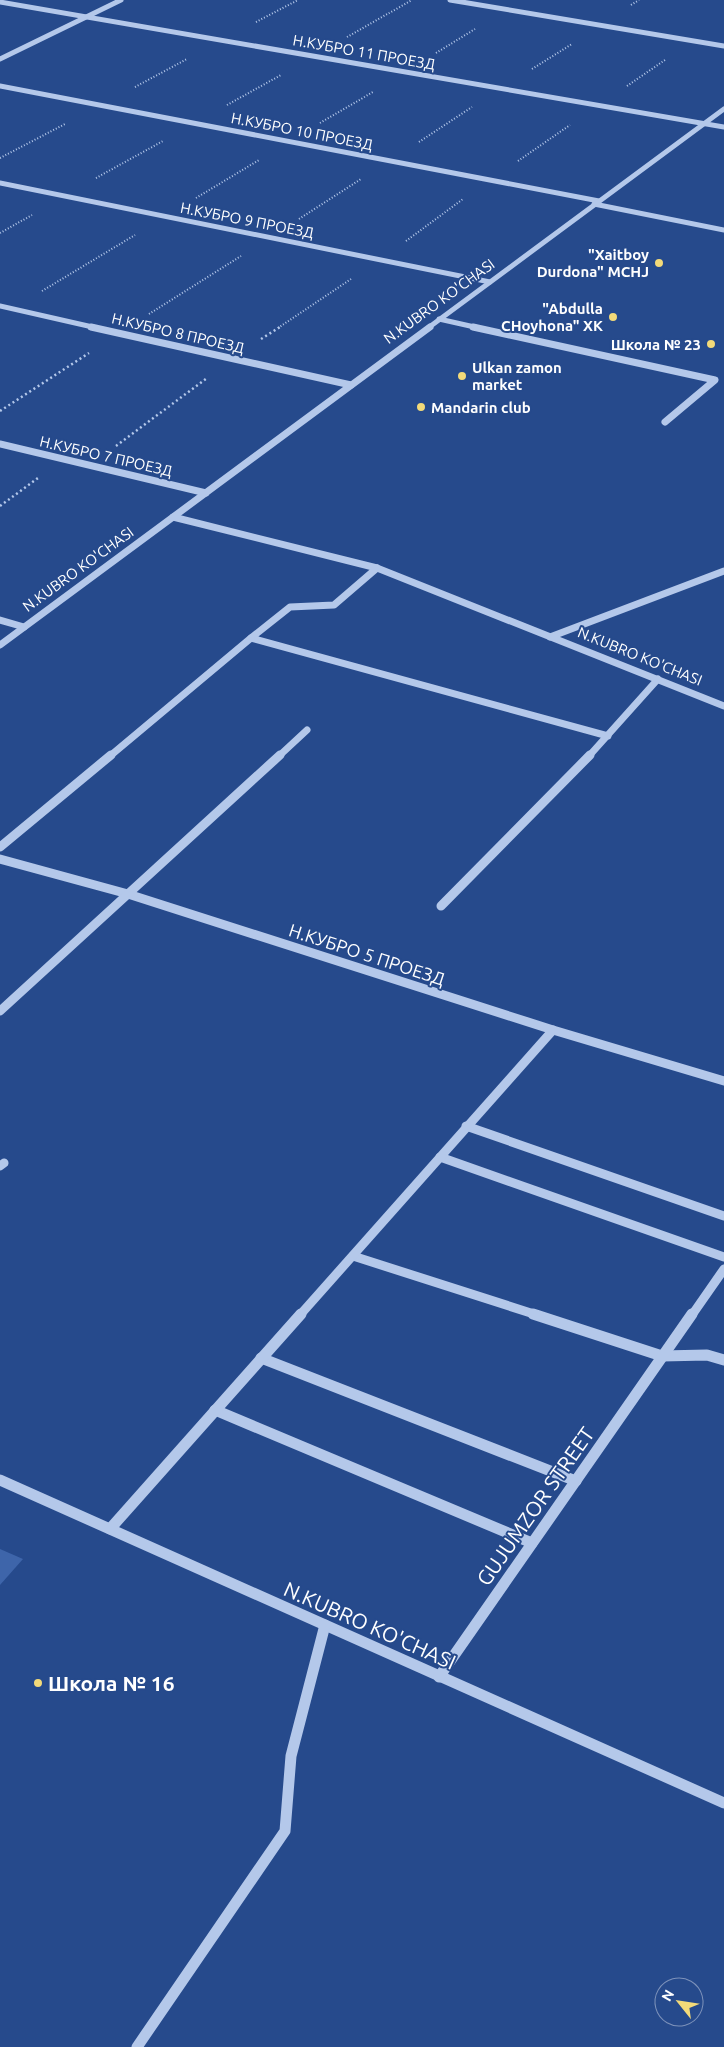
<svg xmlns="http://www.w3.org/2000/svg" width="724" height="2047" font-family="Ubuntu,sans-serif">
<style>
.green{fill:#3e65aa}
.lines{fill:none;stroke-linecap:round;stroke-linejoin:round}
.path-far1{stroke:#b4c8ea;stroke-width:2;stroke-dasharray:1 2;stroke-linecap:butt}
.path{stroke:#b4c8ea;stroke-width:2.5;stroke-dasharray:2 3;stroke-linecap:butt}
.minor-far3{stroke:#b4c8ea;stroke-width:5}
.minor-far2{stroke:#b4c8ea;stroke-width:7}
.minor-far1{stroke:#b4c8ea;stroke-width:9}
.minor{stroke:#b4c8ea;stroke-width:11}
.poi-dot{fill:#f3da79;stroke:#264a8c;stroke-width:2}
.labels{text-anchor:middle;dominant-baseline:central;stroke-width:4;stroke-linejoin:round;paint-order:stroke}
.far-street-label{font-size:15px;fill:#fff;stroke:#264a8c}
.far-poi-label{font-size:15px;font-weight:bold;fill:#fff;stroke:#264a8c;text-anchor:end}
.street-label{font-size:18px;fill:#fff;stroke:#264a8c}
.near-street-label{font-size:21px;fill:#fff;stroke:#264a8c}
.near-poi-label{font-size:21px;font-weight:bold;fill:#fff;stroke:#264a8c;text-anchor:start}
</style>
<rect width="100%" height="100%" fill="#264a8c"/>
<path class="green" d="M0 1549 23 1559 0 1585Z"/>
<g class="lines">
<g class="path-far1">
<path d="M631 5 639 0"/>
<path d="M256 22 298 0"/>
<path d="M347 37 412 0"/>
<path d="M436 53 475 29"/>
<path d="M532 69 572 44"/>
<path d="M627 86 665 60"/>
<path d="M135 87 187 59"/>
<path d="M227 105 281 75"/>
<path d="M320 123 373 92"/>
<path d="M419 142 472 107"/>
<path d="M0 158 65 124"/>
<path d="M518 161 570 125"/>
<path d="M96 178 163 141"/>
<path d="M196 198 259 160"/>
<path d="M299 219 361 179"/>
<path d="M0 233 32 215"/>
<path d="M406 241 463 199"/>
<path d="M42 291 135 235"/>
<path d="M149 314 241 256"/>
<path d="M278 328 351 279"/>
</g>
<g class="path">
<path d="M261 339 280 327"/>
<path d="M0 411 89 353"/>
<path d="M116 446 207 378"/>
<path d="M0 506 38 478"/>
</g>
<g class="minor-far3">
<path d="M450 0 724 46"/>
<path d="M0 2 724 127"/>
<path d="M0 59 121 0"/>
<path d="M0 86 599 201"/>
<path d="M0 183 490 282"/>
<path d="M594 204 724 230"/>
<path d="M0 306 97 328"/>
<path d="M439 319 479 328"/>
<path d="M428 328 724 109"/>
</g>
<g class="minor-far2">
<path d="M91 327 351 385"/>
<path d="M473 327 715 380 665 422"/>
<path d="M0 444 206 493"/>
<path d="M173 517 377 568 724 706"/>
<path d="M377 568 334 605 290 607 251 638 608 736"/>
<path d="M0 620 24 627"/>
<path d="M550 637 724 571"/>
<path d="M0 645 430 327"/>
<path d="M110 756 251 638"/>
<path d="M279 756 307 730"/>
<path d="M589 756 658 679"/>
</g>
<g class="minor-far1">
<path d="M0 847 111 755"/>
<path d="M0 859 128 894 553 1030 724 1081"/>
<path d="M441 906 590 755"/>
<path d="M0 1011 280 755"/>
<path d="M466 1126 724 1216"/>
<path d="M440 1157 724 1257"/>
<path d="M0 1166 4 1163"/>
<path d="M353 1256 537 1315"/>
<path d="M300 1315 553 1030"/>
<path d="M692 1315 724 1269"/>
</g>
<g class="minor">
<path d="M533 1314 662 1356 707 1355 724 1360"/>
<path d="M261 1358 576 1481"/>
<path d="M215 1410 532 1543"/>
<path d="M0 1480 724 1803"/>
<path d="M110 1529 301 1314"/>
<path d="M439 1677 692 1314"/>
<path d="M137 2047 285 1831 291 1756 325 1625"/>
</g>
</g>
<g class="poi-dot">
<circle cx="659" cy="263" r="5"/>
<circle cx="613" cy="317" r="5"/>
<circle cx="711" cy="344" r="5"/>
<circle cx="462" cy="376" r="5"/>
<circle cx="421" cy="407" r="5"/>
<circle cx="38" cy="1683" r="5"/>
</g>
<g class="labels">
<g class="far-street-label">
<text transform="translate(364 52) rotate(10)">Н.КУБРО 11 ПРОЕЗД</text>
<text transform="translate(302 131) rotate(11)">Н.КУБРО 10 ПРОЕЗД</text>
<text transform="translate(247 220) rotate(11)">Н.КУБРО 9 ПРОЕЗД</text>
<text transform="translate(439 301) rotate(-36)">N.KUBRO KO'CHASI</text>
<text transform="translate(178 333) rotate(13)">Н.КУБРО 8 ПРОЕЗД</text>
<text transform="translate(106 456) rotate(13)">Н.КУБРО 7 ПРОЕЗД</text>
<text transform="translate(78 569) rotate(-36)">N.KUBRO KO'CHASI</text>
<text transform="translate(640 656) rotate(22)">N.KUBRO KO'CHASI</text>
</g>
<g class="far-poi-label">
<text x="649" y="254">"Xaitboy<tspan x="649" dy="17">Durdona" MCHJ</tspan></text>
<text x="603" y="308">"Abdulla<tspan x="603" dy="17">CHoyhona" XK</tspan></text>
<text x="701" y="344">Школа № 23</text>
<text x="472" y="367" text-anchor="start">Ulkan zamon<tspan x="472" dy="17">market</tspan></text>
<text x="431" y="407" text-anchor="start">Mandarin club</text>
</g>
<g class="street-label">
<text transform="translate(367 954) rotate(18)">Н.КУБРО 5 ПРОЕЗД</text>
</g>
<g class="near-street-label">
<text transform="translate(535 1506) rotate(-55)">GUJUMZOR STREET</text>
<text transform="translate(370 1625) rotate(24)">N.KUBRO KO'CHASI</text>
</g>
<g class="near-poi-label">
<text x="48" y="1683">Школа № 16</text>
</g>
</g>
<g transform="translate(679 2002) rotate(300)"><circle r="24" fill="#264a8c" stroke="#7d92ba"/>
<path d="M0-4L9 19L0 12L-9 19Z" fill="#f3da79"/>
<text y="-8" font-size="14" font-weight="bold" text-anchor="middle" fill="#ffffff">N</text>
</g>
</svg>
